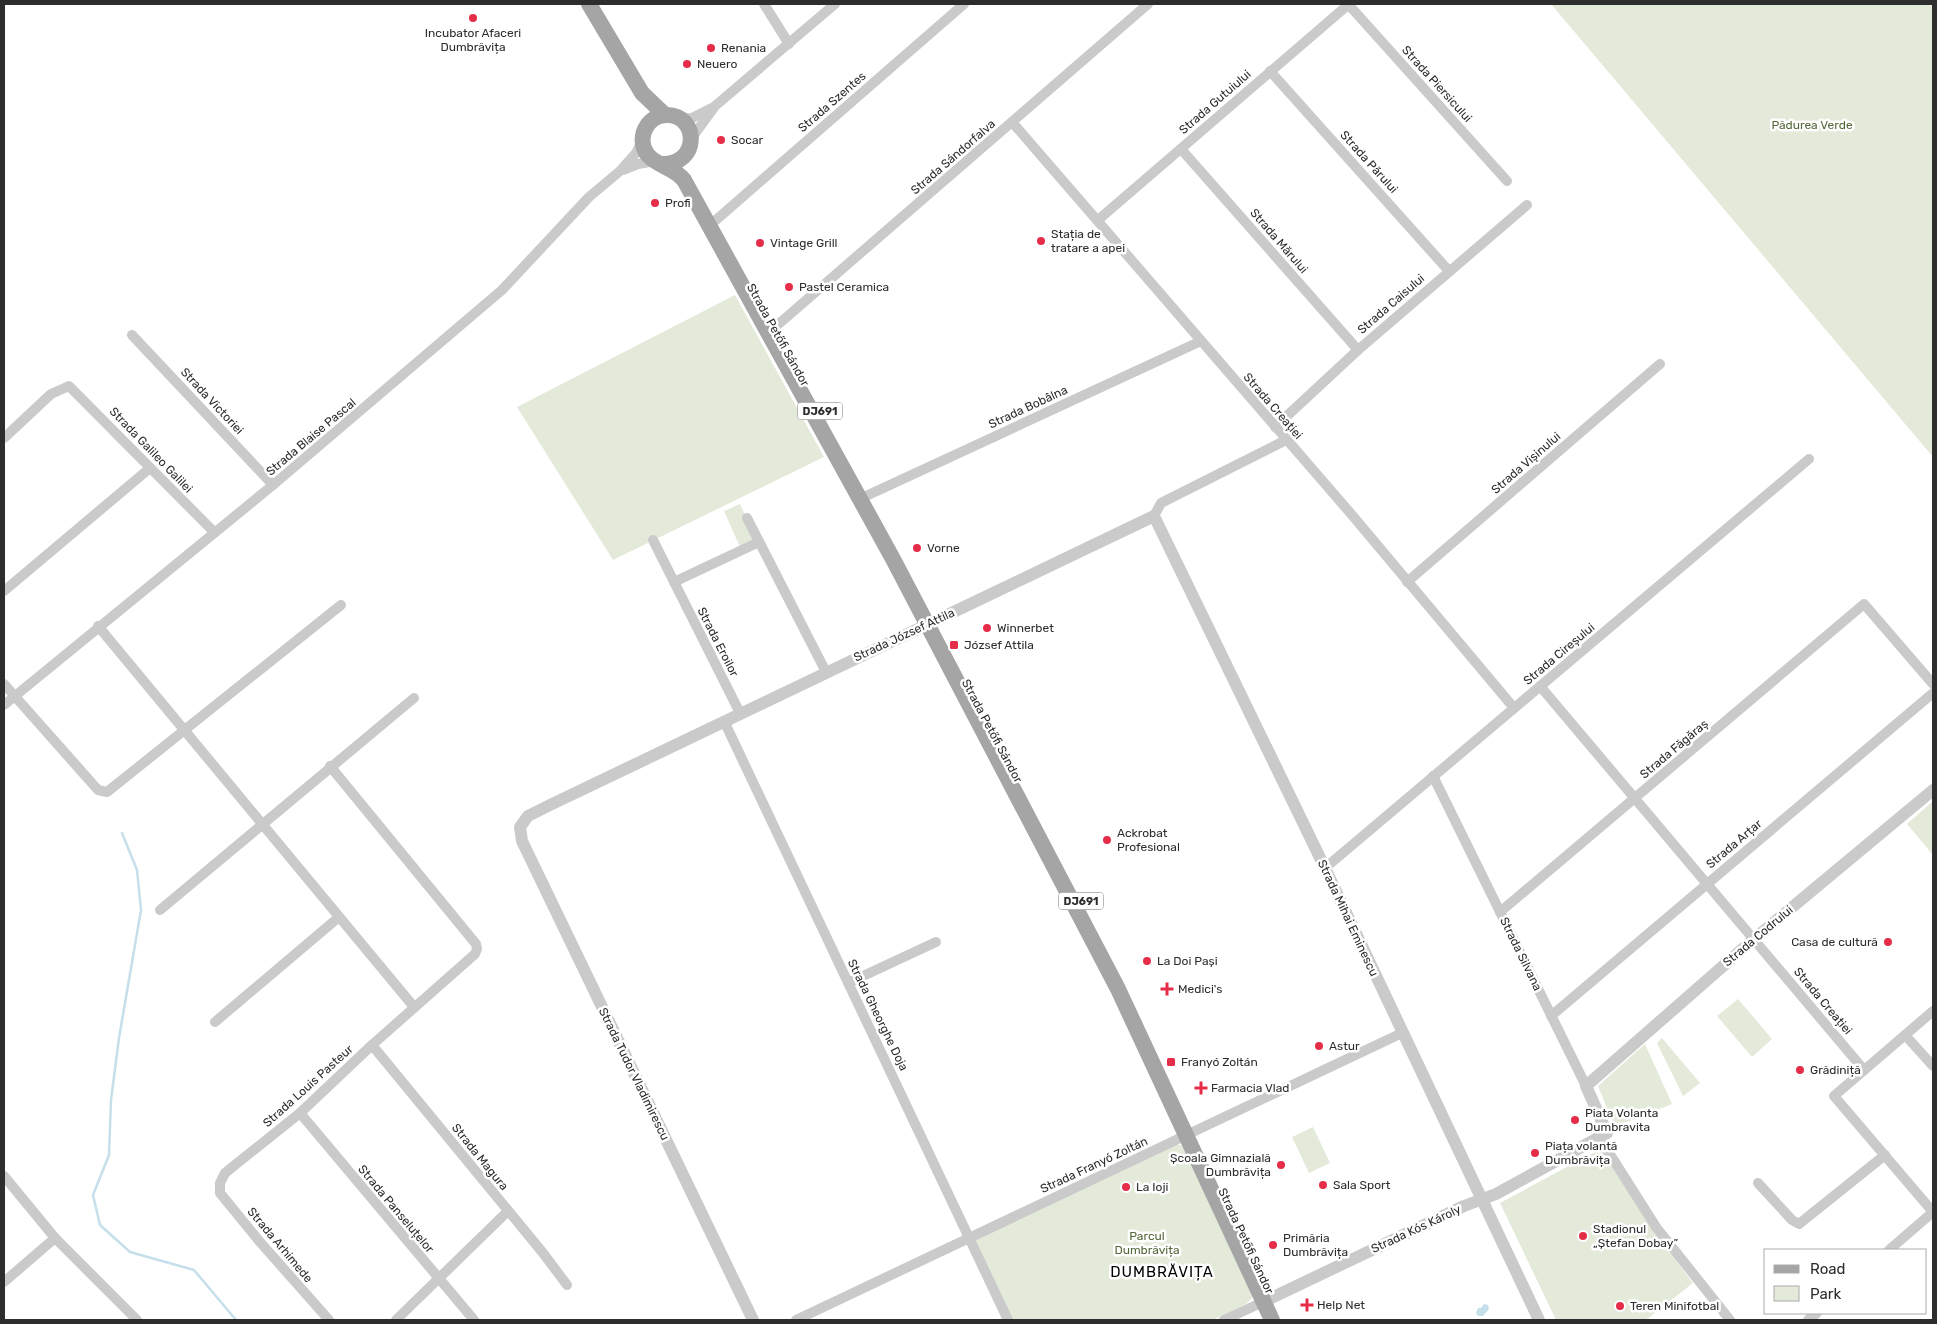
<svg xmlns="http://www.w3.org/2000/svg" width="1937" height="1324" font-family="Rubik,sans-serif">
<style>
.green{fill:#e4eada}
.water{fill:#c5dfeb}
.lines{fill:none;stroke-linecap:round;stroke-linejoin:round}
.stream{stroke:#c5dfeb;stroke-width:2.5}
.minor{stroke:#cacaca;stroke-width:10}
.tertiary{stroke:#cacaca;stroke-width:12}
.primary{stroke:#a5a5a5;stroke-width:16}
.poi-dot{fill:#e52d49;stroke:#fff;stroke-width:2}
.labels{text-anchor:middle;dominant-baseline:central;stroke-width:5;stroke-linejoin:round;paint-order:stroke}
.shield{fill:#fff;stroke:#6c6c6c;stroke-width:1}
.shield-label{font-size:11px;font-weight:bold;fill:#2d2d2d}
.poi-label{font-size:12px;fill:#2d2d2d;stroke:#fff;text-anchor:start}
.street-label{font-size:12px;fill:#2d2d2d;stroke:#fff}
.park-label{font-size:12px;fill:#53683a;stroke:#fff}
.quarter-label{font-size:15px;letter-spacing:1px;fill:#000;stroke:#fff}
</style>
<rect width="100%" height="100%" fill="#fff"/>
<g class="green">
<path d="M1551 4H1933V457L1578 36Z"/>
<path d="M735 295 824 457 613 560 517 407Z"/>
<path d="M740 504 756 539 740 547 724 511Z"/>
<path d="M1933 801V855L1907 824Z"/>
<path d="M1738 999 1772 1039 1752 1057 1717 1016Z"/>
<path d="M1662 1038 1700 1083 1683 1096 1657 1043Z"/>
<path d="M1645 1044 1672 1104 1615 1127 1598 1086Z"/>
<path d="M1313 1127 1330 1163 1309 1173 1292 1137Z"/>
<path d="M1176 1145H1183L1254 1290 1252 1298 1246 1304 1213 1320H1008L971 1238Z"/>
<path d="M1602 1148 1653 1230 1693 1283 1646 1320H1556L1500 1203Z"/>
</g>
<path class="water" d="M1484 1304 1488 1305 1489 1309 1483 1316H1478L1476 1313 1478 1308H1481Z"/>
<g class="lines">
<path class="stream" d="M122 833 137 870 141 910 119 1038 111 1100 109 1155 93 1195 100 1225 130 1252 194 1270 236 1320"/>
<g class="minor">
<path d="M764 4 789 44"/>
<path d="M1348 4 1507 181"/>
<path d="M1270 71 1448 270"/>
<path d="M680 119 692 118 712 108"/>
<path d="M1012 122 1352 515 1514 708"/>
<path d="M691 139 715 106 835 4"/>
<path d="M1181 149 1358 350"/>
<path d="M623 170 638 164 655 161"/>
<path d="M716 220 964 4"/>
<path d="M1098 220 1349 4"/>
<path d="M774 328 1148 4"/>
<path d="M132 335 273 485"/>
<path d="M1275 427 1358 350 1527 205"/>
<path d="M4 438 51 394 69 386 214 532"/>
<path d="M866 496 1201 341"/>
<path d="M1154 516 1161 503 1286 440"/>
<path d="M747 518 826 672"/>
<path d="M653 540 740 713"/>
<path d="M674 582 759 542"/>
<path d="M1407 582 1660 364"/>
<path d="M4 591 150 468"/>
<path d="M98 626 414 1007"/>
<path d="M4 684 98 790 107 792 341 605"/>
<path d="M1540 686 1864 1070"/>
<path d="M4 705 273 485 502 290 589 197 620 171 636 153 642 141"/>
<path d="M724 721 1008 1320"/>
<path d="M1433 776 1586 1086"/>
<path d="M1325 868 1809 459"/>
<path d="M160 910 414 698"/>
<path d="M1500 912 1864 604 1933 684"/>
<path d="M848 983 936 942"/>
<path d="M1551 1016 1933 693"/>
<path d="M215 1022 339 917"/>
<path d="M1905 1035 1933 1066"/>
<path d="M372 1045 543 1253 567 1285"/>
<path d="M300 1113 474 1320"/>
<path d="M1599 1137 1656 1227 1730 1320"/>
<path d="M4 1176 55 1238 137 1320"/>
<path d="M1758 1183 1792 1220 1799 1224 1885 1155"/>
<path d="M1933 1212 1834 1096 1933 1011"/>
<path d="M1889 1250 1933 1212"/>
<path d="M4 1282 55 1238"/>
<path d="M329 1320 260 1242 220 1193V1183L225 1173 300 1113 372 1045 475 954 477 949 476 944 330 766"/>
<path d="M396 1320 508 1211"/>
<path d="M796 1320 1402 1033"/>
<path d="M1224 1320 1263 1302"/>
<path d="M1808 1320 1817 1313"/>
</g>
<g class="tertiary">
<path d="M1263 1302 1464 1206 1496 1194 1607 1133 1586 1086 1754 939 1933 790"/>
<path d="M753 1320 522 841 520 827 528 816 550 805 1154 516 1325 868 1539 1320"/>
</g>
<g class="primary">
<path d="M589 4 642 93 665 115"/>
<path d="M662 164C700 165 699 115 667 115 647 115 636 138 647 154 656 166 674 167 684 180L893 559 1118 989 1272 1320"/>
</g>
</g>
<g class="poi-dot">
<circle cx="473" cy="18" r="5"/>
<circle cx="711" cy="48" r="5"/>
<circle cx="687" cy="64" r="5"/>
<circle cx="721" cy="140" r="5"/>
<circle cx="655" cy="203" r="5"/>
<circle cx="1041" cy="241" r="5"/>
<circle cx="760" cy="243" r="5"/>
<circle cx="789" cy="287" r="5"/>
<circle cx="917" cy="548" r="5"/>
<circle cx="987" cy="628" r="5"/>
<rect x="949" y="640" width="10" height="10" rx="2.5"/>
<circle cx="1107" cy="840" r="5"/>
<circle cx="1888" cy="942" r="5"/>
<circle cx="1147" cy="961" r="5"/>
<path d="M1164.5 981.5h5v5h5v5h-5v5h-5v-5h-5v-5h5z"/>
<circle cx="1319" cy="1046" r="5"/>
<rect x="1166" y="1057" width="10" height="10" rx="2.5"/>
<circle cx="1800" cy="1070" r="5"/>
<path d="M1198.5 1080.5h5v5h5v5h-5v5h-5v-5h-5v-5h5z"/>
<circle cx="1575" cy="1120" r="5"/>
<circle cx="1535" cy="1153" r="5"/>
<circle cx="1281" cy="1165" r="5"/>
<circle cx="1323" cy="1185" r="5"/>
<circle cx="1126" cy="1187" r="5"/>
<circle cx="1583" cy="1236" r="5"/>
<circle cx="1273" cy="1245" r="5"/>
<path d="M1304.5 1297.5h5v5h5v5h-5v5h-5v-5h-5v-5h5z"/>
<circle cx="1620" cy="1306" r="5"/>
</g>
<g class="labels">
<g class="shield">
<rect x="797.5" y="402.5" width="45" height="17" rx="4"/>
<rect x="1058.5" y="892.5" width="45" height="17" rx="4"/>
</g>
<g class="shield-label">
<text x="820" y="411">DJ691</text>
<text x="1081" y="901">DJ691</text>
</g>
<g class="poi-label">
<text x="473" y="33" text-anchor="middle">Incubator Afaceri<tspan x="473" dy="14">Dumbrăvița</tspan></text>
<text x="721" y="48">Renania</text>
<text x="697" y="64">Neuero</text>
<text x="731" y="140">Socar</text>
<text x="665" y="203">Profi</text>
<text x="1051" y="234">Stația de<tspan x="1051" dy="14">tratare a apei</tspan></text>
<text x="770" y="243">Vintage Grill</text>
<text x="799" y="287">Pastel Ceramica</text>
<text x="927" y="548">Vorne</text>
<text x="997" y="628">Winnerbet</text>
<text x="964" y="645">József Attila</text>
<text x="1117" y="833">Ackrobat<tspan x="1117" dy="14">Profesional</tspan></text>
<text x="1878" y="942" text-anchor="end">Casa de cultură</text>
<text x="1157" y="961">La Doi Pași</text>
<text x="1178" y="989">Medici's</text>
<text x="1329" y="1046">Astur</text>
<text x="1181" y="1062">Franyó Zoltán</text>
<text x="1810" y="1070">Grădiniță</text>
<text x="1211" y="1088">Farmacia Vlad</text>
<text x="1585" y="1113">Piata Volanta<tspan x="1585" dy="14">Dumbravita</tspan></text>
<text x="1545" y="1146">Piața volantă<tspan x="1545" dy="14">Dumbrăvița</tspan></text>
<text x="1271" y="1158" text-anchor="end">Școala Gimnazială<tspan x="1271" dy="14">Dumbrăvița</tspan></text>
<text x="1333" y="1185">Sala Sport</text>
<text x="1136" y="1187">La Ioji</text>
<text x="1593" y="1229">Stadionul<tspan x="1593" dy="14">„Ștefan Dobay”</tspan></text>
<text x="1283" y="1238">Primăria<tspan x="1283" dy="14">Dumbrăvița</tspan></text>
<text x="1317" y="1305">Help Net</text>
<text x="1630" y="1306">Teren Minifotbal</text>
</g>
<g class="street-label">
<text transform="translate(1437 84) rotate(48)">Strada Piersicului</text>
<text transform="translate(832 102) rotate(-41)">Strada Szentes</text>
<text transform="translate(1215 102) rotate(-41)">Strada Gutuiului</text>
<text transform="translate(953 157) rotate(-41)">Strada Sándorfalva</text>
<text transform="translate(1369 162) rotate(48)">Strada Părului</text>
<text transform="translate(1279 241) rotate(49)">Strada Mărului</text>
<text transform="translate(1391 304) rotate(-41)">Strada Caisului</text>
<text transform="translate(778 335) rotate(61)">Strada Petőfi Sándor</text>
<text transform="translate(212 401) rotate(47)">Strada Victoriei</text>
<text transform="translate(1273 406) rotate(49)">Strada Creației</text>
<text transform="translate(1028 407) rotate(-25)">Strada Bobâlna</text>
<text transform="translate(311 437) rotate(-40)">Strada Blaise Pascal</text>
<text transform="translate(151 450) rotate(46)">Strada Galileo Galilei</text>
<text transform="translate(1526 463) rotate(-41)">Strada Vișinului</text>
<text transform="translate(904 635) rotate(-25)">Strada József Attila</text>
<text transform="translate(718 642) rotate(63)">Strada Eroilor</text>
<text transform="translate(1559 654) rotate(-40)">Strada Cireșului</text>
<text transform="translate(992 731) rotate(62)">Strada Petőfi Sándor</text>
<text transform="translate(1674 749) rotate(-40)">Strada Făgăraș</text>
<text transform="translate(1734 844) rotate(-40)">Strada Arțar</text>
<text transform="translate(1348 918) rotate(65)">Strada Mihai Eminescu</text>
<text transform="translate(1758 936) rotate(-40)">Strada Codrului</text>
<text transform="translate(1521 954) rotate(64)">Strada Silvana</text>
<text transform="translate(1823 1001) rotate(50)">Strada Creației</text>
<text transform="translate(878 1015) rotate(64)">Strada Gheorghe Doja</text>
<text transform="translate(634 1074) rotate(64)">Strada Tudor Vladimirescu</text>
<text transform="translate(308 1086) rotate(-42)">Strada Louis Pasteur</text>
<text transform="translate(480 1157) rotate(51)">Strada Magura</text>
<text transform="translate(1094 1165) rotate(-25)">Strada Franyó Zoltán</text>
<text transform="translate(396 1209) rotate(50)">Strada Panseluțelor</text>
<text transform="translate(1416 1229) rotate(-25)">Strada Kós Károly</text>
<text transform="translate(1246 1241) rotate(65)">Strada Petőfi Sándor</text>
<text transform="translate(280 1245) rotate(50)">Strada Arhimede</text>
</g>
<g class="park-label">
<text x="1812" y="125">Pădurea Verde</text>
<text x="1147" y="1236">Parcul<tspan x="1147" dy="14">Dumbrăvița</tspan></text>
</g>
<g class="quarter-label">
<text x="1162" y="1272">DUMBRĂVIȚA</text>
</g>
</g>
<rect width="1937" height="1324" fill="none" stroke="#2d2d2d" stroke-width="10"/>
<rect x="1764" y="1249" width="162" height="65" fill="#ffffff" stroke="#ababab"/>
<rect x="1774" y="1265" width="25" height="8" fill="#a5a5a5" stroke="#ababab"/>
<text x="1810" y="1274" font-size="15" fill="#2d2d2d">Road</text>
<rect x="1774" y="1286" width="25" height="15" fill="#e4eada" stroke="#ababab"/>
<text x="1810" y="1299" font-size="15" fill="#2d2d2d">Park</text>
</svg>
